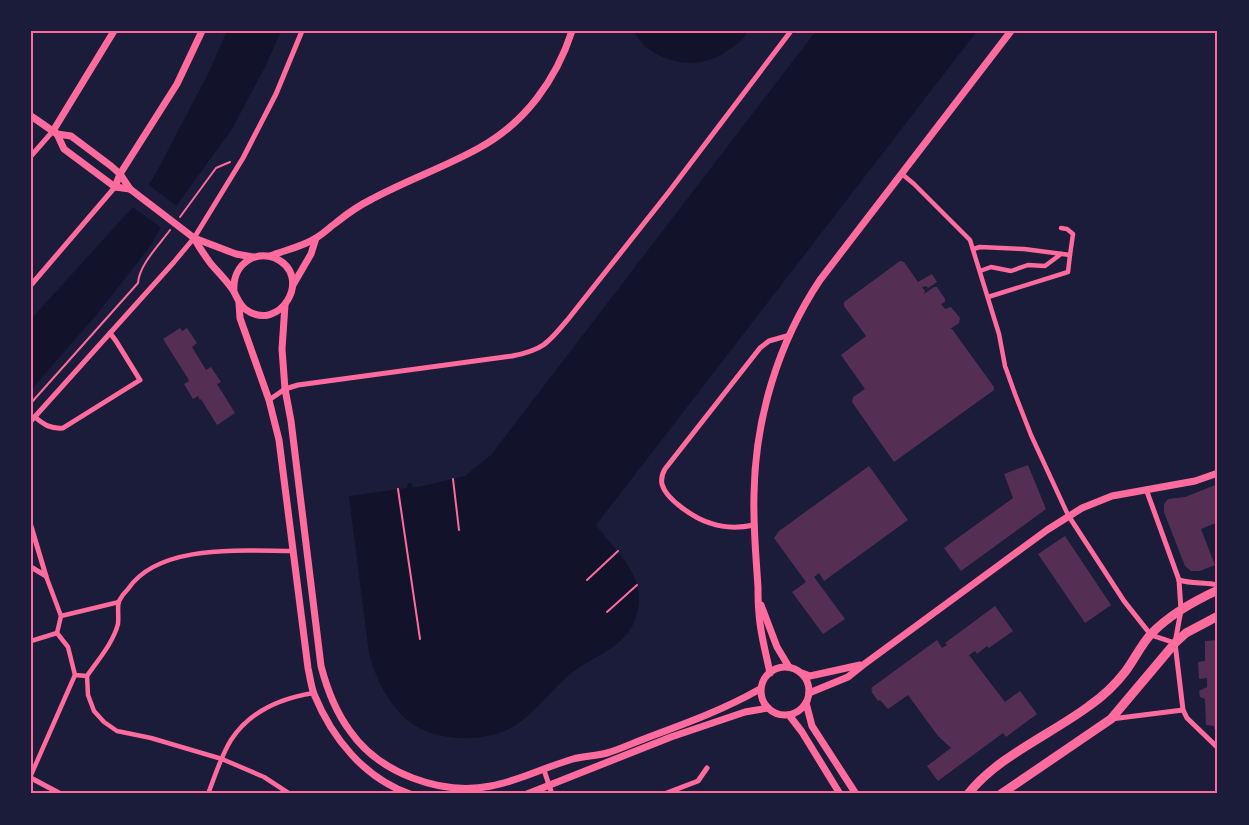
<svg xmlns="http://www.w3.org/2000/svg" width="1249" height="825" font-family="'Public Sans',sans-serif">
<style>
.water{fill:#12122b}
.pier{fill:#1b1b3a}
.building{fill:#542f53}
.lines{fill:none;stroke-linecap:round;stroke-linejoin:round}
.path{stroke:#ff6b9d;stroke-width:2}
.pedestrian{stroke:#ff6b9d;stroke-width:4.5}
.minor{stroke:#ff6b9d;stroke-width:5}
.tertiary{stroke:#ff6b9d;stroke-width:7}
.primary{stroke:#ff6b9d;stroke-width:9}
.neatline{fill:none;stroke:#ff6b9d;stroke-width:2}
</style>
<rect width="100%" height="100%" fill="#1b1b3a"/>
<g class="water">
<path d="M227 31H281L266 65 232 129 161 227 151 245 98 313 31 390V319L133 207 155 175 209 72Z"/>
<path d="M633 31H747C744 40 736 45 728 50 705 69 668 66 645 46 641 42 637 36 633 31Z"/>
<path d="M816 31H977L596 525C613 548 641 571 639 602 635 647 597 652 569 675 550 691 537 711 516 725 487 744 433 743 406 719 387 702 376 678 369 654L349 496 407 488 408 483H411L413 487H418L465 476 491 455Z"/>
</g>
<path class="pier" d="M146 183 178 207 163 229 131 206Z"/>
<g class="building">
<path d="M900 261 904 262 918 282 932 274 937 282 928 288 926 286 922 287 925 291 924 294 934 287H937L945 299V302L941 304 945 309 951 307 960 318 959 323 950 329H952L994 387V390L894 462 852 402 853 397 865 389 841 355 866 336 844 306V302Z"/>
<path d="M180 328 182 331 187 328 197 343 192 347 206 370 211 367 221 382 217 384 235 413 217 425 201 399 200 400 198 396 193 399 184 384 189 381 187 377 163 339Z"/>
<path d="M1028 465 1046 509 961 571 944 548 1013 498 1004 474Z"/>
<path d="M869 466 908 520 824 581 819 573 814 577 845 619 823 634 792 592 806 582 774 538 779 531Z"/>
<path d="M1218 484V522L1201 529 1215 565 1200 571H1191L1185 566 1164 512V504L1168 499 1185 497Z"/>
<path d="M1065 536 1111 605 1085 623 1038 554Z"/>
<path d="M995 606 1013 631 989 648 987 646 977 654 975 651 969 655 1005 702 1020 691 1037 714 1006 737 1003 733 938 781 927 766 951 748 938 736 908 695 888 709 880 700 878 701 871 691 873 690 871 688 937 640 942 648 947 645 945 643Z"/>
<path d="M1218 640V737H1216L1214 726 1206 725 1205 699 1200 697 1199 691 1207 687V678L1199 679 1198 662 1205 661V641Z"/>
</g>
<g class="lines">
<g class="path">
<path d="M180 217 216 168 230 162"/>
<path d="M31 403 138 283C139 265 160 244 170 230"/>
<path d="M453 479 459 530"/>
<path d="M398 489 420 639"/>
<path d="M587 580 618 551"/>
<path d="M607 612 637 585"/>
</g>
<g class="pedestrian">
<path d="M902 174 914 184 970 240 999 334 1005 366 1015 394 1031 435 1068 515"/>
<path d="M973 249 980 247 1024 249 1070 255 1073 234 1067 229 1061 228"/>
<path d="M980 271 991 267 1011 271 1028 265 1045 266 1061 254"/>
<path d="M988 297 1068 272 1070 255"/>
<path d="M46 576 61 616 57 633 68 647 75 675 87 676 88 695 94 711 104 722 117 731 151 738 222 759 264 777 290 794"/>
<path d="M61 616 119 602"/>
<path d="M31 641 57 633"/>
<path d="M87 676C98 660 113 643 118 624 119 617 117 607 119 601 121 597 125 592 128 589 159 543 244 551 293 551"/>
<path d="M31 775 75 675"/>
<path d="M208 794C215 776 221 756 231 740 250 711 281 698 314 693"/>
</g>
<g class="minor">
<path d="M31 156 53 131"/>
<path d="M31 285 115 187"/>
<path d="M269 400 285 389 298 385 512 356C544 350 549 342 569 318L668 193 791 31"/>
<path d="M35 417C44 425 51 429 63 428L140 380 116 341 110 333"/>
<path d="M31 421 174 262 194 238 243 158 276 94 302 31"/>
<path d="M1146 489 1179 580 1181 610 1175 643 1183 710 1187 718 1218 748"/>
<path d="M1068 515 1124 601 1151 635 1175 643"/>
<path d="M754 525C740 528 724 528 710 523 696 519 666 500 662 484 661 479 662 474 665 469L760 348 769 341 790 335"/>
<path d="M31 526 46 576 31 567"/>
<path d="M1179 580C1192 584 1205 582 1218 585"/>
<path d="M1111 719 1183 710"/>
<path d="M544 770 552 794"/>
<path d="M31 778 61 794"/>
<path d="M664 794 698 781 707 768"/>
</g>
<g class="tertiary">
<path d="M31 116 57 134 71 136 111 166 120 174 130 189 194 238 236 254 253 257"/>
<path d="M53 131 114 31"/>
<path d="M57 134 64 149 115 187 130 189"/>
<path d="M115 187 120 174 177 84 202 31"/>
<path d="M194 238C199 247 205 256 211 264 218 272 227 281 233 290 237 297 239 304 245 309 279 335 315 276 275 258 267 255 258 255 250 259 238 266 233 278 234 291"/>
<path d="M270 256C285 250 302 247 316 238 323 234 330 227 337 222 348 213 360 205 372 199 407 180 445 167 479 148 525 123 556 80 572 31"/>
<path d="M293 285 311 254 316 238"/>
<path d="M239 303 240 318 269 400 279 440 308 668C310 677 311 686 314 694 332 738 364 778 410 794"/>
<path d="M285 305 282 349 285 389 291 421 321 666C327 689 335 711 350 731 379 773 441 796 491 786 519 781 545 767 573 759 584 756 596 756 607 753 621 749 635 742 649 737 687 723 725 709 760 689"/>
<path d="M761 605 777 647 789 667"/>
<circle cx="785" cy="691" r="24"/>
<path d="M770 673C766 653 760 633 759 613 758 604 758 595 758 587 756 556 753 526 754 495 755 419 778 343 820 280L1011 31"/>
<path d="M802 673 810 676 860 665"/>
<path d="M809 693 848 677 863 665 1047 530 1082 508 1112 496 1195 481 1218 473"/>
<path d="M806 703 812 726 856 794"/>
<path d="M789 715 802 732 840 794"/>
<path d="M527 794 671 737 745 712 768 708"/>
</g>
<g class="primary">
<path d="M968 794C998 756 1050 735 1089 706 1102 697 1115 685 1125 672 1134 660 1141 645 1151 634 1169 615 1194 601 1218 590"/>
<path d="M1001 794 1111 719 1175 643 1186 633 1218 616"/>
</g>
</g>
<rect width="1249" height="825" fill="none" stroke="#1b1b3a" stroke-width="65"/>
<rect x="32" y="32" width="1184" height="760" class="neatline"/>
</svg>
